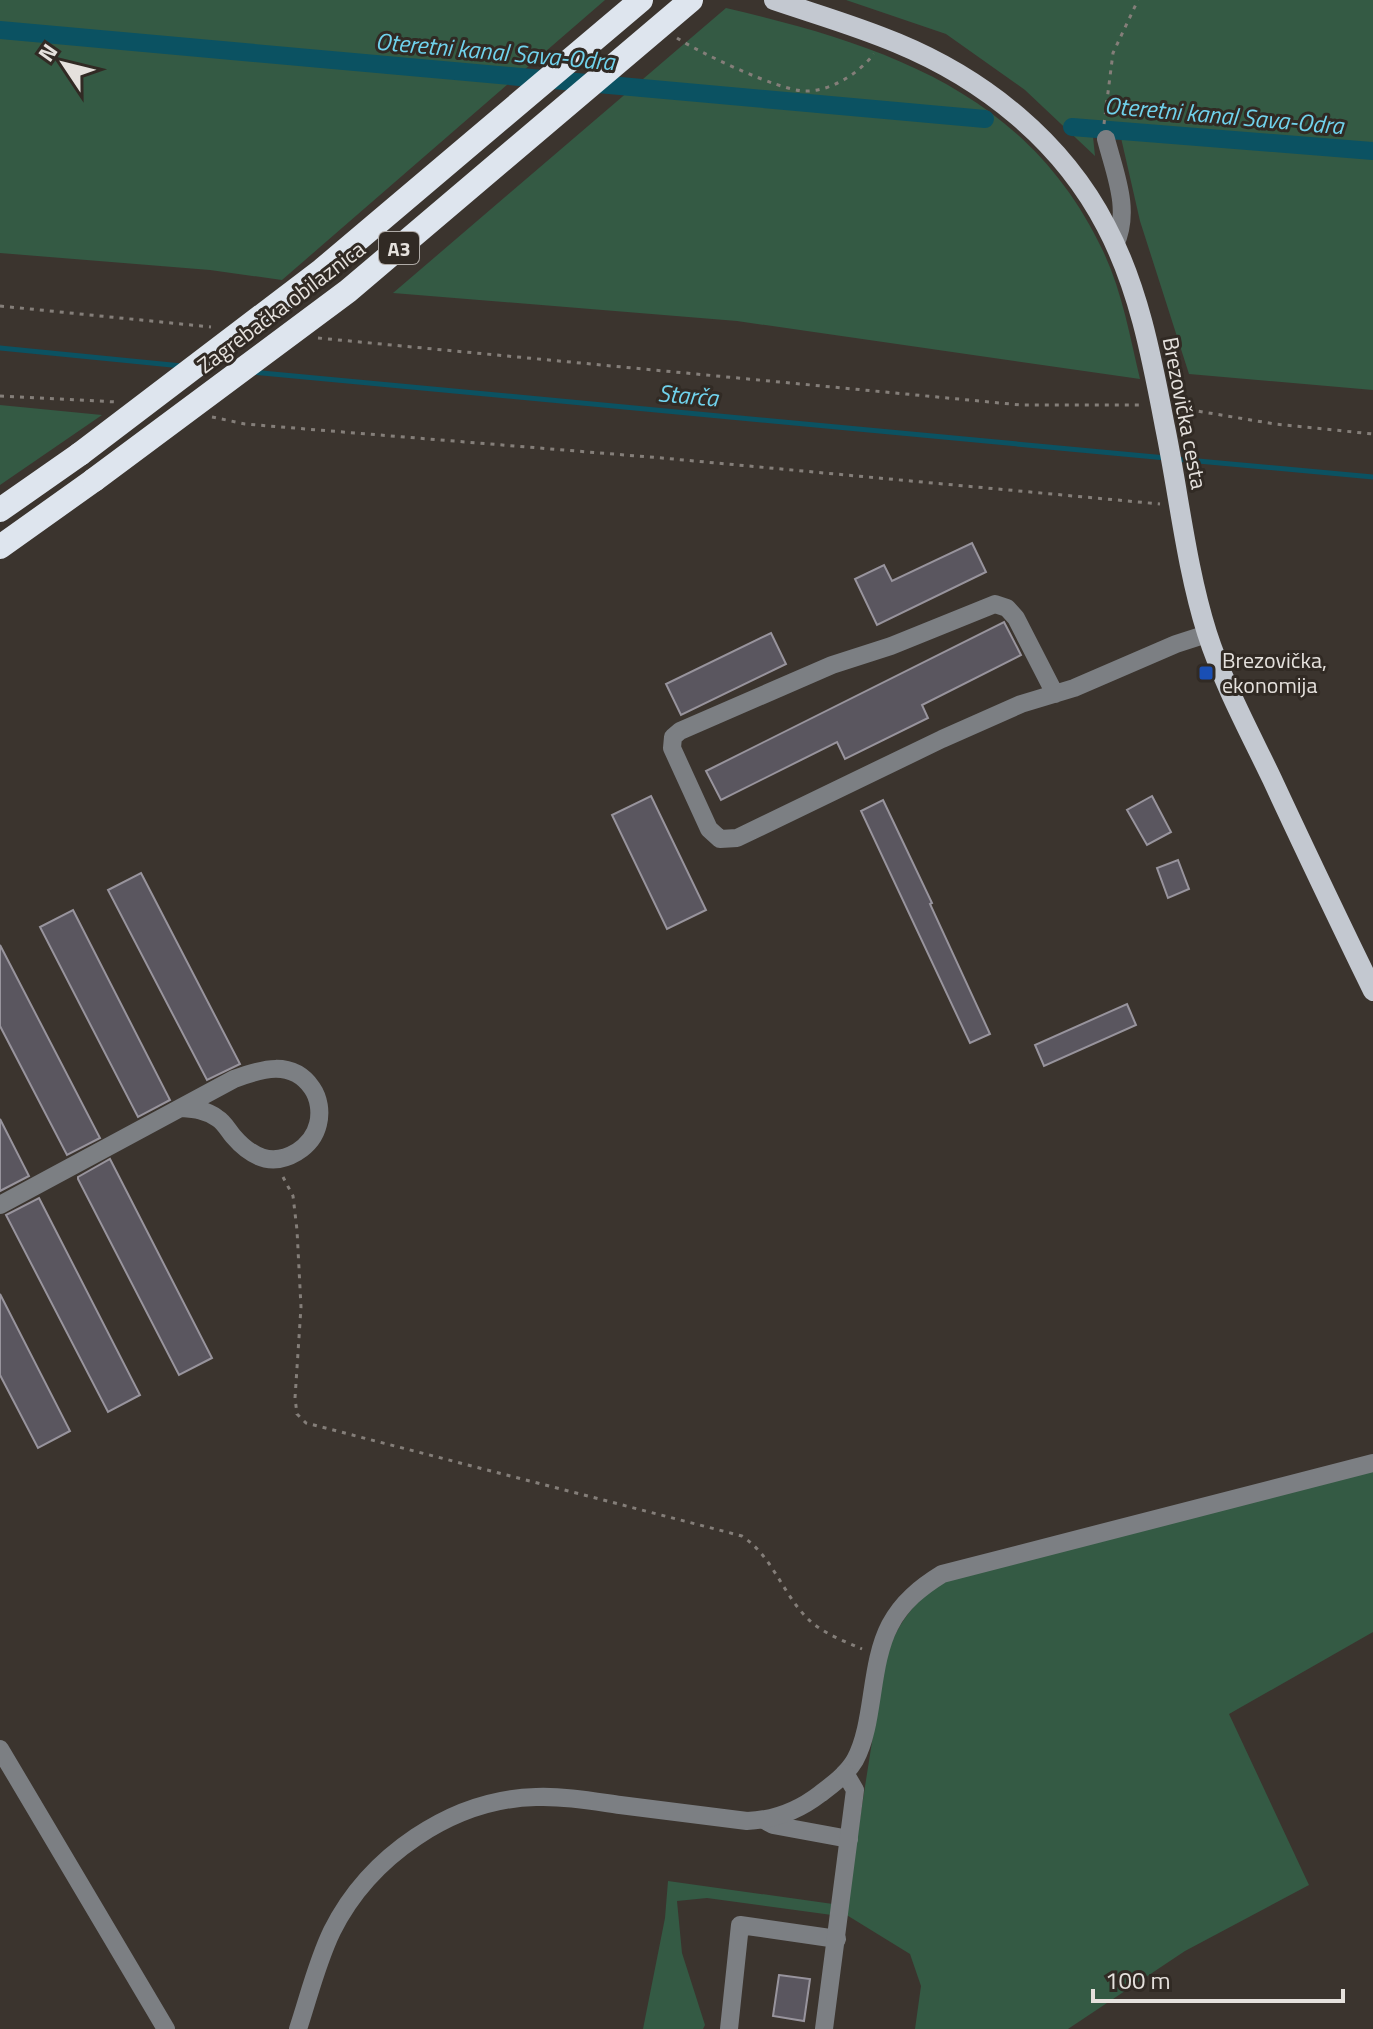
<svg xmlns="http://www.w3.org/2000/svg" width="1373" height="2029" font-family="'Titillium Web',sans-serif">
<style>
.green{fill:#345a44}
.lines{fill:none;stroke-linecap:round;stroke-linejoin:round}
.stream{stroke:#0b5262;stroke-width:5}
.canal{stroke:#0b5262;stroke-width:18}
.building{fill:#5a565f;stroke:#98949d;stroke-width:2}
.path{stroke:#847e79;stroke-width:3;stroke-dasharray:4 6;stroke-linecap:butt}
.minor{stroke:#7c7f83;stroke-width:18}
.major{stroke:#c3c8d0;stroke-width:20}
.highway{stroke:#dee5ee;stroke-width:24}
.highway-bridge{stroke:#dee5ee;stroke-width:24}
.transit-dot{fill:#1a4fb4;stroke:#312a24;stroke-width:3}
.labels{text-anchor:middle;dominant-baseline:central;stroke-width:6;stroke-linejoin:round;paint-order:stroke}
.shield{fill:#312a24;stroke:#afaaa6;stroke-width:2}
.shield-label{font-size:20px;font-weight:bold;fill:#e5e1dd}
.street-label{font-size:22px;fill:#e5e1dd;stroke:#312a24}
.poi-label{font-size:22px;fill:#e5e1dd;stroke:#312a24;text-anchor:start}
.water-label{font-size:24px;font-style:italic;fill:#70d2ec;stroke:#312a24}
</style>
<rect width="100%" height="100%" fill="#3b342e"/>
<g class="green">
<path d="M0 0H605L282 280 210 270 0 253Z"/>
<path d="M846 0H1373V390L1189 374 1140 221 1119 129 1092 127 1095 156 1025 90 946 34Z"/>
<path d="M726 8C885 45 1029 93 1103 251 1122 291 1130 337 1140 379L737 321 393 293Z"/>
<path d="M0 405 102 415 0 485Z"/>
<path d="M1373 1469V1632L1229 1714 1309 1885 1185 1951 1068 2029H915L921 1986 910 1954 845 1914 885 1659C899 1621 914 1600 949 1578Z"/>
<path d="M668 1881 833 1904 832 1915 707 1898 677 1901 682 1953 705 2025 703 2029H643L665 1918Z"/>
</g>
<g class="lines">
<g class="stream">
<path d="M0 348 182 366"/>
<path d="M252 372 1166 458"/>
<path d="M1176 459 1373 477"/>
</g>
<g class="canal">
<path d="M0 30 985 119"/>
<path d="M1072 127 1373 151"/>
</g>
</g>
<g class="building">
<path d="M972 543 986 572 877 625 855 579 884 565 892 581Z"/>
<path d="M1004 622 1021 655 922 705 928 718 845 759 837 742 721 800 706 771Z"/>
<path d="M771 633 786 664 681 715 666 684Z"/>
<path d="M651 796 706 910 667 929 612 815Z"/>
<path d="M1152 796 1171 832 1147 845 1127 810Z"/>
<path d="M883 800 932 903 930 904 990 1034 970 1043 861 811Z"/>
<path d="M1178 860 1189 889 1168 898 1157 868Z"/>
<path d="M141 873 240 1064 207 1080 108 890Z"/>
<path d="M73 910 170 1100 138 1117 40 927Z"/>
<path d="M0 945 100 1138 67 1155 0 1026Z"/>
<path d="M1127 1004 1136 1025 1044 1066 1035 1045Z"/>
<path d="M0 1119 29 1176 0 1191Z"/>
<path d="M110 1159 212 1358 179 1375 78 1179V1177Z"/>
<path d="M39 1198 140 1395 108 1412 6 1215Z"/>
<path d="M0 1294 70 1431 38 1448 0 1375Z"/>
<path d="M779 1975 810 1979 804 2021 773 2016Z"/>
</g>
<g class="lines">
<g class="path">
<path d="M677 38C700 53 778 90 804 91 830 92 858 74 874 54"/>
<path d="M1104 124 1113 53 1138 0"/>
<path d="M0 306 211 327"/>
<path d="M318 338 1021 405H1143"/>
<path d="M0 396 117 402"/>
<path d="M1179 408 1275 424 1373 434"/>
<path d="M212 417 245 424 662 458 1160 504"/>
<path d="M283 1177 293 1196 297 1230 301 1307 295 1398 297 1414 306 1423 742 1536C773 1557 782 1593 808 1619 822 1633 844 1641 862 1649"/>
</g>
<g class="minor">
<path d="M1106 139C1115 174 1131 210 1115 245"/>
<path d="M1055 694 1016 618 1007 608 995 604 891 646 832 665 680 731 673 737 672 748 709 829 720 839 737 838 942 739 1021 704 1074 688 1176 644 1207 634"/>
<path d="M0 1205 234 1079C261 1069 292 1059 312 1088 319 1098 321 1112 318 1124 315 1137 308 1145 297 1152 272 1167 251 1157 233 1136 228 1130 224 1122 217 1118 206 1110 195 1109 182 1108"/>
<path d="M0 1749 166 2029"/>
<path d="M764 1820 773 1825 849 1839"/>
<path d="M298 2029C309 1996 317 1962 332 1931 369 1857 451 1799 536 1797 564 1796 592 1801 620 1805 662 1810 705 1816 747 1821 774 1820 798 1811 820 1794 832 1785 847 1774 855 1760 875 1723 869 1665 890 1625 902 1602 921 1587 942 1574L1373 1463"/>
<path d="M729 2029 740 1925 837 1939"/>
<path d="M824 2029 855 1790 845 1773"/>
</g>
<path class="major" d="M774 0C815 14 857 26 897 43 984 79 1062 141 1106 226 1139 288 1152 359 1165 427 1179 495 1186 566 1207 633 1223 683 1249 731 1272 779 1305 850 1339 921 1373 991"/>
<g class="highway">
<path d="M0 510 80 454"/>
<path d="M0 547 94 480"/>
</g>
<g class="highway-bridge">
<path d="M80 454 322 270 641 0"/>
<path d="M94 480 348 291 691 0"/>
</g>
</g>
<rect class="transit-dot" x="1198" y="665" width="16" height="16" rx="4"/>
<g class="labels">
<rect class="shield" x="379" y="232" width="40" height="32" rx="6"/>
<g class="shield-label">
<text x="399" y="248">A3</text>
</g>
<g class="street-label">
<text transform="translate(281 307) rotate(-37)">Zagrebačka obilaznica</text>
<text transform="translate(1185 413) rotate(79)">Brezovička cesta</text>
</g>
<g class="poi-label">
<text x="1222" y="660">Brezovička,<tspan x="1222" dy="25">ekonomija</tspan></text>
</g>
<g class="water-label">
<text transform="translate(495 51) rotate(5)">Oteretni kanal Sava-Odra</text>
<text transform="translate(1224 115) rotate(5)">Oteretni kanal Sava-Odra</text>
<text transform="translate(688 395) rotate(5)">Starča</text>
</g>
</g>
<g transform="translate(64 64) rotate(305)" stroke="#312a24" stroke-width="6" paint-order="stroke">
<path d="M0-6L14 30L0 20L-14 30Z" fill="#e5e1dd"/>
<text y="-12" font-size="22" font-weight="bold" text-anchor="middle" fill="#e5e1dd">N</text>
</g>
<path d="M1093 1989v12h250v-12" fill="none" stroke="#e5e1dd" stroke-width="4"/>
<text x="1105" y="1989" font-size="24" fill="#e5e1dd" stroke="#312a24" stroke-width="6" paint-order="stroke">100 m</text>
</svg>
